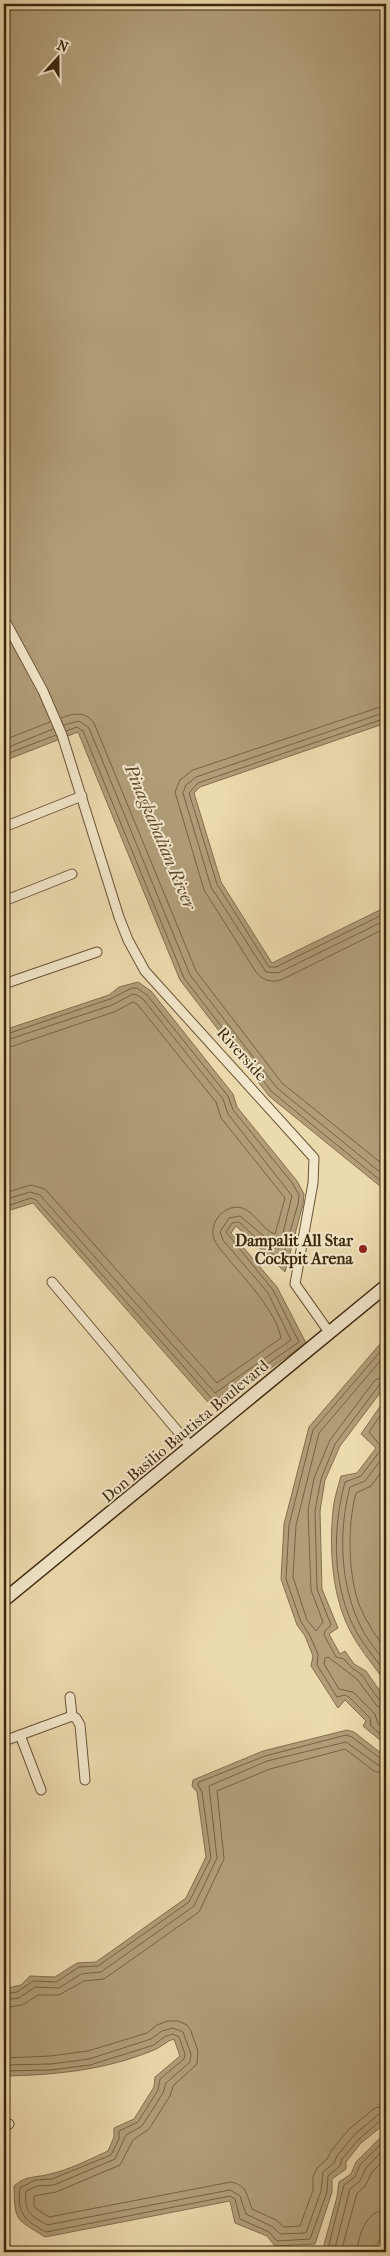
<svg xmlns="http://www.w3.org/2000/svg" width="390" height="2256" font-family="'IM FELL French Canon',serif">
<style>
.water{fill:#b09d78;stroke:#826e4d}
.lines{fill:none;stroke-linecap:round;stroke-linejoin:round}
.shore{stroke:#766242;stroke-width:1}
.street-casing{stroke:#695436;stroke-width:11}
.secondary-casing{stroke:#3d280d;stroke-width:15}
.street{stroke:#f3e7cb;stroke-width:9}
.secondary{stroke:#f3e7cb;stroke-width:12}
.poi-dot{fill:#8f2418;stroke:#f3e7cb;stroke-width:2}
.labels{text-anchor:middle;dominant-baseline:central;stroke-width:4;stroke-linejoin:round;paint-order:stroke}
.street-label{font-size:16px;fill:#3d280d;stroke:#f3e7cb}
.poi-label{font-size:16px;font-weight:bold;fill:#3d280d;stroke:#f3e7cb;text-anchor:end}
.water-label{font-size:18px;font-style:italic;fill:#604b2d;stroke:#f3e7cb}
</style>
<rect width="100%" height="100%" fill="#ecdaaf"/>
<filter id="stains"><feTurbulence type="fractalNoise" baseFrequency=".004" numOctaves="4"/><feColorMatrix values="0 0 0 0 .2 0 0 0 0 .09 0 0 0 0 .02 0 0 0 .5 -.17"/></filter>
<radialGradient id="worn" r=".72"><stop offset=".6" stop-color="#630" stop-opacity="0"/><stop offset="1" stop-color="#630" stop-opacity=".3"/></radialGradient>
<g class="water">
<path d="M4 4H386V723L200 787 194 793 221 882 272 963 386 907V1191L269 1096 180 980 78 732 4 761Z"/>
<path d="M138 982 151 991 233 1094 237 1107 297 1181 304 1194 303 1204 285 1272 236 1226 231 1233 277 1287 306 1343 214 1409 33 1203 4 1212V1030L109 995 119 987Z"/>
<path d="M386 1337V1385L340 1446 325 1480 320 1511 322 1589 338 1628 329 1634 340 1654 345 1651 354 1664 366 1671 386 1700V1745L363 1726 366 1721 345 1700 338 1708 311 1666 313 1656 305 1636 297 1625 281 1579 284 1524 309 1427Z"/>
<path d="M386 1398V1683C375 1667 362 1652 353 1636 332 1600 329 1551 333 1510 334 1499 338 1487 341 1476L357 1473 376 1448 361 1434Z"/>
<path d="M347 1730 354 1732 386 1757V2123L361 2143 346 2162V2169L332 2179V2192L315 2244 275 2246 267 2236 235 2223 230 2201 45 2237C15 2218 15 2222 14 2186 26 2175 36 2178 50 2174 69 2170 90 2159 108 2151L114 2137V2128L134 2119 154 2087 155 2077 180 2056 174 2039C166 2041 162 2047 154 2050 106 2070 56 2075 4 2076V1989L21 1985 30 1976 55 1977 77 1963 96 1962 186 1898 206 1857 197 1792 192 1786 193 1780 263 1751Z"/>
<path d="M386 2132V2223L375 2252H322L337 2197 339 2182 351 2174 356 2162Z"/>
</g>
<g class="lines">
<g class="shore">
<path d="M386 705 193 770 180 780 175 792 204 890 256 972C262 980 271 983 281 980L386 928"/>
<path d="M386 712 196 777 186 785 183 793 211 887 266 972 278 973 386 920"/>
<path d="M61 718C74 713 85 711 94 723L196 971 282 1083 386 1167"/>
<path d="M386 718 198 783 189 793 217 884 269 967H276L386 913"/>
<path d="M64 725 79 721 89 728 190 975 277 1088 386 1177"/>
<path d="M66 731 77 727 83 731 184 978 272 1092 386 1185"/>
<path d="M4 740 50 722"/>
<path d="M4 749 53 729"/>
<path d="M4 755 56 735"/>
<path d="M4 1035 110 999 132 988H137L147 995 228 1096 233 1110 293 1184 299 1195 298 1204 282 1260H279L239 1222 232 1223 226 1232 273 1290 299 1342 214 1401 36 1200 31 1198 4 1207"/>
<path d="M4 1041 112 1005 133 994 137 995 143 999 223 1099 228 1114 292 1196 279 1249 240 1216 229 1218 220 1232 223 1240 268 1293 291 1340 215 1393 40 1195 30 1192 4 1200"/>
<path d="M4 1049 114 1012 133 1002 137 1004 216 1102 221 1118 285 1198 275 1234C262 1230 256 1213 242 1208 225 1203 208 1223 214 1239 217 1247 225 1254 230 1261 247 1281 276 1312 281 1338L217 1383 45 1189 31 1185 4 1193"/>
<path d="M386 1345 313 1430 289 1525 286 1579 301 1622 309 1634 318 1654 317 1665 337 1697 345 1695 349 1697 370 1718 371 1726 386 1739"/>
<path d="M386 1354 319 1433 296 1525 293 1577 307 1620 316 1631 323 1622 311 1590 308 1510 314 1478 330 1440 375 1380 386 1376"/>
<path d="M386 1382 380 1384 335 1444 321 1479 315 1511 317 1589 331 1625 325 1631 324 1635 336 1657 344 1659 351 1667 362 1675 374 1693 381 1702 386 1703"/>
<path d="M386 1407 369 1432 380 1445V1451L361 1476 345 1482C332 1530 332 1588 357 1633 365 1647 377 1660 386 1674"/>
<path d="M386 1453 365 1481 350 1487C338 1532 340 1587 362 1629 368 1641 378 1652 386 1663"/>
<path d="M386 1466 371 1486 356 1493C347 1526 348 1576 360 1607 367 1623 376 1636 386 1650"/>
<path d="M386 1709 377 1706 357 1679 328 1657 325 1658 324 1664 339 1689 353 1692 375 1714 378 1724 386 1731"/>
<path d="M4 1994 17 1992 33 1981 56 1982 79 1967 98 1966 189 1902 211 1858 202 1792 198 1785 199 1782 265 1756 346 1735 352 1737 381 1759 386 1760"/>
<path d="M4 2000 19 1998 35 1987 59 1988 81 1974 101 1972 194 1906 217 1858 209 1786 267 1761 346 1742 378 1765 386 1767"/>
<path d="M4 2008 22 2005 38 1995H59L84 1981 104 1979 199 1912 224 1859 217 1791 270 1769 345 1749 374 1771 386 1774"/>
<path d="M4 2058 50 2056 88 2051 147 2033 157 2025 168 2021H178L187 2025 191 2031 198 2051 197 2064 173 2086 170 2096 149 2129 133 2140 120 2165 56 2192 34 2196V2207L49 2217 231 2182C247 2185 247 2196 252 2209L276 2220 284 2227 300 2226 313 2190V2177L317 2168 327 2159 331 2151 349 2129 375 2108 386 2105"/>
<path d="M4 2065 51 2064 89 2059 151 2039 162 2031 173 2028 183 2032 191 2054 190 2062 166 2083 163 2093 142 2126 126 2135 115 2159 54 2185 37 2186 26 2191C24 2212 30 2215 47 2225L230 2190 240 2196 246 2214 273 2227 280 2234 306 2233 321 2191 323 2172 334 2163 337 2156 354 2135 378 2115 386 2113"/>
<path d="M4 2071 51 2070 90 2065 154 2045 164 2037 173 2034 179 2037 185 2054 184 2059 160 2079 158 2090 138 2122 119 2131V2139L111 2155 52 2179 35 2180 20 2188C17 2214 24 2220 46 2232L230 2196 235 2199 240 2219 269 2232 277 2241 310 2239 327 2192 328 2176 340 2166 342 2159 358 2140 381 2120 386 2119"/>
<path d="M327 2252 344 2185 355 2177 360 2165 386 2139"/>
<path d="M334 2252 350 2189 360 2181 366 2168 386 2147"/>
<path d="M341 2252 357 2193 365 2186 372 2172 386 2158"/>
<path d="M357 2252C358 2235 367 2210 386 2210"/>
</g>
<defs>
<g id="street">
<path d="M4 619 43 691 62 735 119 917 128 940 145 971 314 1158 313 1183 295 1284 329 1332"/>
<path d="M4 827 82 796"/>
<path d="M4 901 72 874"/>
<path d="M4 984 97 952"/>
<path d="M52 1282 191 1447"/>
<path d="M70 1697 72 1716"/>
<path d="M20 1735 41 1790"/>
<path d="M4 1741 72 1716 76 1718 80 1725 85 1780"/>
<path d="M4 2125 9 2124"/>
</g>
<path id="secondary" d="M4 1600 386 1286"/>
</defs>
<use href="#street" class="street-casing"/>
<use href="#secondary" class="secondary-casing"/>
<use href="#street" class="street"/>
<use href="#secondary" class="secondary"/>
</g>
<circle class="poi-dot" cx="363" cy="1249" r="5"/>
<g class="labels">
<g class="street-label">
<text transform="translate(242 1054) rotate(48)">Riverside</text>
<text transform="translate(185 1431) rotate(-40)">Don Basilio Bautista Boulevard</text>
</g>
<g class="poi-label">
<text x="353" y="1240">Dampalit All Star<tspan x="353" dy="18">Cockpit Arena</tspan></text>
</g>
<g class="water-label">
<text transform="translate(160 837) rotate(67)">Pinagkabalian River</text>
</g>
</g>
<rect width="390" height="2256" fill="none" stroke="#ecdaaf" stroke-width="20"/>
<rect x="5" y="5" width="380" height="2246" fill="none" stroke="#3d280d" stroke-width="2.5"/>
<rect x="10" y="10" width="370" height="2236" fill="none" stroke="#3d280d"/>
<g transform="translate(58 58) rotate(21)" stroke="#f3e7cb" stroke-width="4" paint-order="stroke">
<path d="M0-4L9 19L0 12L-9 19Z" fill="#3d280d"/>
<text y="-8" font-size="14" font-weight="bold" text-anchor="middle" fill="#3d280d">N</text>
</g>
<rect width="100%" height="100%" filter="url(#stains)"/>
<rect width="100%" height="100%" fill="url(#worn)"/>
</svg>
